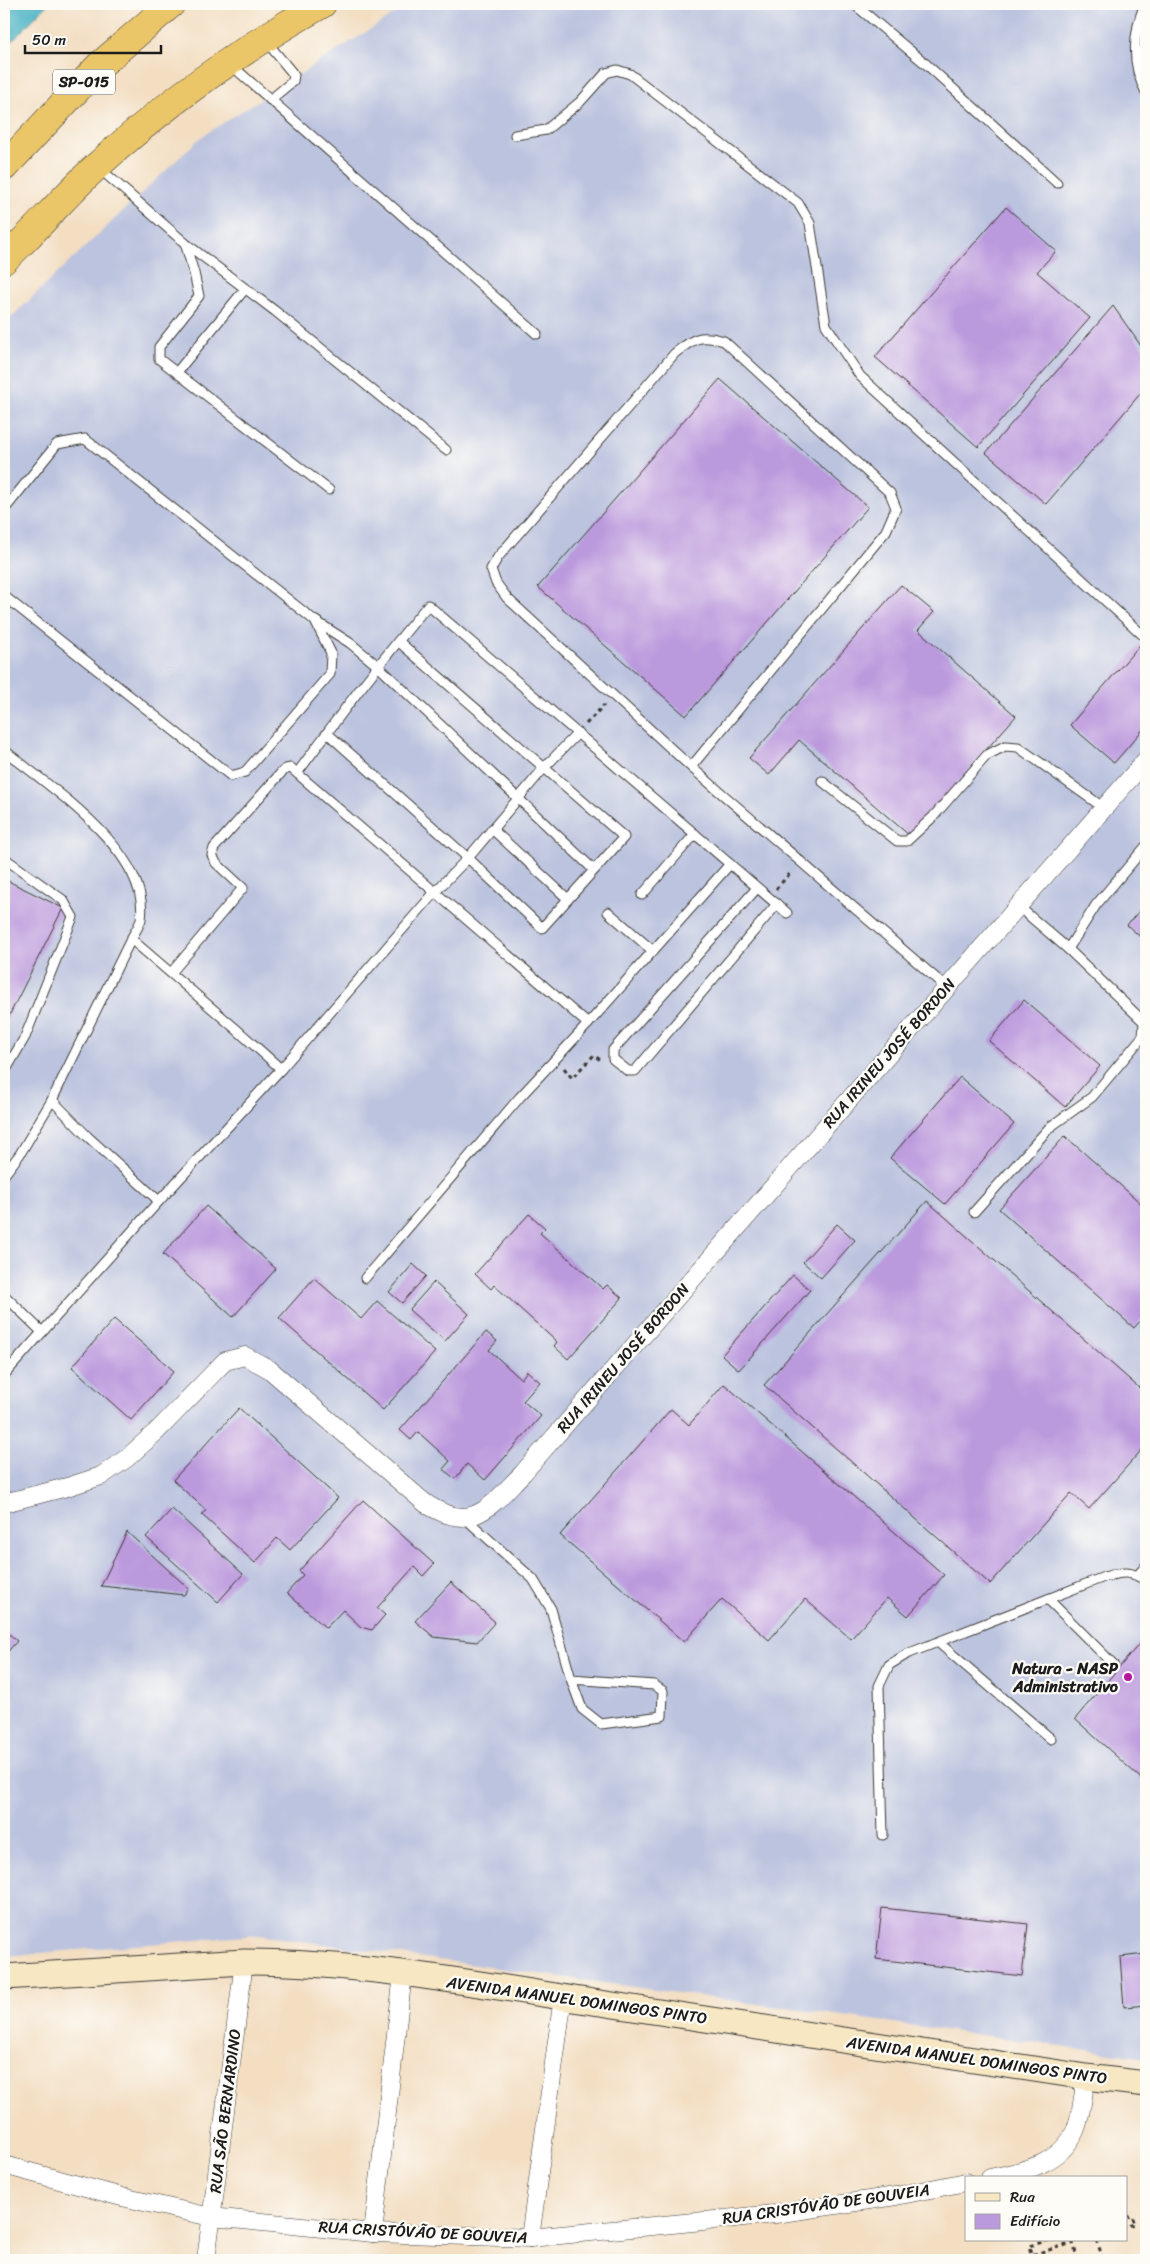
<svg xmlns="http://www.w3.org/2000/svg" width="1150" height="2264" font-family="Sriracha,sans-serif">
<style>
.industrial{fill:#bbc3de}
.water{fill:#46b2c4;stroke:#316770}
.building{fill:#b9d}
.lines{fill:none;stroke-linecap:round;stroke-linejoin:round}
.lane-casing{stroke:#3c3935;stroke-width:11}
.street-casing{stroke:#3c3935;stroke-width:19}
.secondary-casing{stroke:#3c3935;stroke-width:27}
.highway-casing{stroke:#3c3935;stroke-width:29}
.path{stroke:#3c3935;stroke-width:3;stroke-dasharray:4 4;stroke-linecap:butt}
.lane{stroke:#fff;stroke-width:9}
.street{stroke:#fff;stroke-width:18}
.secondary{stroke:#f7e8c3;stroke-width:25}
.highway{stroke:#ebc669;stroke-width:28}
.poi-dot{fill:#b5179e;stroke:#fdfcf7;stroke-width:2}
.labels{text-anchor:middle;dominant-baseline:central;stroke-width:4.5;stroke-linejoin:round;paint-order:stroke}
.shield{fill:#fdfcf7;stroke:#605f5e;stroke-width:1}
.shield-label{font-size:15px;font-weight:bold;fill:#1c1c1c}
.street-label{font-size:16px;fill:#1c1c1c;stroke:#fdfcf7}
.poi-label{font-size:16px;font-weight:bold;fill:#1c1c1c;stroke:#fdfcf7;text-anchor:end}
</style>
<rect width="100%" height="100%" fill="#fdfcf7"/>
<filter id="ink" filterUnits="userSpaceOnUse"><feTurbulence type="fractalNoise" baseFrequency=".02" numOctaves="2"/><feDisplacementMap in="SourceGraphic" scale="10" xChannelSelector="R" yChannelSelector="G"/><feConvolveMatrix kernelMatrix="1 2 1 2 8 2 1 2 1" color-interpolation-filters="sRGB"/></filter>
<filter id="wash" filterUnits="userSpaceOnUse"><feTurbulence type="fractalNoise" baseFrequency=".0096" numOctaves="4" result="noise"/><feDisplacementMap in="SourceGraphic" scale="20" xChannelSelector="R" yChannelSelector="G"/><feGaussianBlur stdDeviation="1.12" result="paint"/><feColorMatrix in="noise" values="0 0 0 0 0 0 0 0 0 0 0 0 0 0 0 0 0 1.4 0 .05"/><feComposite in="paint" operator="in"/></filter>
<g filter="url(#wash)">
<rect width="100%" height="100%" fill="#f3dec2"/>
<path class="industrial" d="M410 4H1146V2058L258 1935 4 1956V324L201 137Z"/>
<path class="water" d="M4 4H48L4 49Z"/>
<g id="blocks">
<g class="building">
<path d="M1006 207 1056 251 1037 272 1090 318 978 447 875 357Z"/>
<path d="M1113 306 1146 353V387L1046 504 986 453Z"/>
<path d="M720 379 868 507 686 716 538 587Z"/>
<path d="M901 585 934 612 918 630 1016 716 910 836 799 740 769 775 749 758Z"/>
<path d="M1146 638V726L1114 763 1070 725Z"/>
<path d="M4 879 63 908 4 1026Z"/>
<path d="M1146 903V942L1127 925Z"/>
<path d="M1024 1000 1100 1066 1065 1107 989 1041Z"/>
<path d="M960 1077 1014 1124 945 1204 890 1158Z"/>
<path d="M1065 1136 1146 1208V1314L1134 1328 999 1209Z"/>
<path d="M927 1201 1146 1394V1445L1089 1509 1071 1493 990 1584 764 1385Z"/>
<path d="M206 1206 276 1269 233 1317 163 1254Z"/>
<path d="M529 1214 545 1228 540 1233 603 1289 607 1285 622 1298 568 1359 554 1346 557 1342 494 1285 491 1289 475 1274Z"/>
<path d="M837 1224 855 1240 821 1278 803 1262Z"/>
<path d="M413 1264 426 1276 402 1303 389 1292Z"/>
<path d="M793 1275 810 1290 739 1370 722 1355Z"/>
<path d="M314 1278 361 1319 377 1301 435 1352 383 1410 279 1318Z"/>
<path d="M434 1282 469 1314 445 1341 409 1310Z"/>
<path d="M114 1319 174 1371 131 1420 72 1367Z"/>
<path d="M486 1332 497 1341 489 1350 521 1379 527 1371 540 1382 523 1401 541 1416 485 1480 467 1464 455 1479 443 1469 450 1461 418 1432 411 1440 400 1430Z"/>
<path d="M724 1384 944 1575 908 1616 887 1598 851 1639 805 1599 769 1640 722 1599 684 1642 560 1535 671 1409 689 1425Z"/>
<path d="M239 1408 338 1498 290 1550 277 1538 255 1563 202 1515 206 1510 173 1480Z"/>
<path d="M363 1500 434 1564 423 1576 414 1567 377 1608 385 1615 372 1630 361 1627 343 1610 326 1628 287 1593 303 1575 299 1571Z"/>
<path d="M172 1509 243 1574 218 1602 146 1537Z"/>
<path d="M127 1532 189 1589 184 1595 101 1586Z"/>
<path d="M451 1582 495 1622 477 1642 434 1637 415 1621Z"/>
<path d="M4 1629 17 1641 4 1656Z"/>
<path d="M1146 1636V1783L1075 1719Z"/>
<path d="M882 1908 1028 1924 1022 1976 876 1959Z"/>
<path d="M1146 1954V2005L1124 2007 1120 1957Z"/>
</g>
</g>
</g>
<g filter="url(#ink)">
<use href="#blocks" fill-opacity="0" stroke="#3c3935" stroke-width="1"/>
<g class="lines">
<defs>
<g id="lane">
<path d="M854 4 926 64 1057 183"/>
<path d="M1145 4C1133 32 1131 65 1146 92"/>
<path d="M266 41 294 75 293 81 270 100"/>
<path d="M230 64 537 334"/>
<path d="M515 135 546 130 580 102 606 73 617 70 630 74 798 203 810 223 826 325 860 376 1146 638"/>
<path d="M99 168 185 243 275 311 446 450"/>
<path d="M185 243 194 273 199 296 159 347V359L329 490"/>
<path d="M177 372 245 289"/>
<path d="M4 510 57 444 85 439 314 620 350 643 378 666 594 870"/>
<path d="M4 596 231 776 245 772 330 674 331 653 315 621"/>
<path d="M398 641 624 837 542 928 468 858 327 733C359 689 393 647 428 605L787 913"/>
<path d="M4 750C49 787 151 852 141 919 140 925 134 933 131 939L236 1029 281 1069"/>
<path d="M691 767 886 531 896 508 890 493 724 341C700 334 694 338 675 353L498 557 491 569 496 583 507 598 691 767 946 987"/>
<path d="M298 772 327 733"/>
<path d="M822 781 897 841H907L933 817 987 755 1005 746 1018 747 1104 808"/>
<path d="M492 829 568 899"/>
<path d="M4 858 63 900 73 917 25 1037 4 1073"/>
<path d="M757 888 613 1050V1059L628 1071H635L777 904"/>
<path d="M642 895 695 834"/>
<path d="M1018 906 1068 949"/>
<path d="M608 912 653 951"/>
<path d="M171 973 243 888 216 863 212 855 214 848 281 773 286 769 291 768 588 1024 520 1097 365 1278"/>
<path d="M588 1024 730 864"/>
<path d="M52 1100 87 1136 159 1201"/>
<path d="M4 1175 20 1154 52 1100 131 939"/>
<path d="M974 1212 1050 1127 1092 1097 1143 1036 1144 1022 1068 949 1096 905 1146 846"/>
<path d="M4 1295 42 1332"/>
<path d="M4 1375 159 1201 281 1069 435 892 468 858 544 768 578 733"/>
<path d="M466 1519 533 1579 551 1609 571 1679 582 1709 601 1724 662 1716 663 1691 654 1685 571 1679"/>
<path d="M1138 1575 1146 1566"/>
<path d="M1048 1599 1113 1664"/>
<path d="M939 1643 1051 1739"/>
<path d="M883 1835 879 1686 889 1665 907 1654 1104 1577C1121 1572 1131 1570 1146 1581"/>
</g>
<g id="street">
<path d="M4 1503 67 1487 101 1476 127 1458 157 1431 225 1361 245 1356 269 1369 425 1503C473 1535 489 1507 523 1473L1146 760"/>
<path d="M4 2165 122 2197 211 2217 373 2233 530 2238 775 2214 896 2196 966 2182"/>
<path d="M990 2178C1023 2171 1060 2165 1075 2131 1082 2115 1083 2094 1086 2077"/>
<path d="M373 2233 403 1974"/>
<path d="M530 2238 563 1997"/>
<path d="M206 2260 244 1962"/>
</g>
<path id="secondary" d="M4 1977 244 1962C363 1962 483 1985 600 2003 762 2027 924 2052 1086 2077L1146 2084"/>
<g id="highway">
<path d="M4 167 99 66 171 4"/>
<path d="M4 260C36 230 65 195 97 166 166 103 242 49 322 4"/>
</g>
</defs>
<use href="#lane" class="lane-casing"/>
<use href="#street" class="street-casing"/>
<use href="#secondary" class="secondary-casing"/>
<use href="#highway" class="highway-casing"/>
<g class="path">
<path d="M586 724 604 705"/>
<path d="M776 889 792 871"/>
<path d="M564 1068 572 1078 594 1055 600 1060"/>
<path d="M1126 2217 1132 2216 1135 2224 1126 2227"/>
<path d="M1049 2240 1029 2246 1031 2255 1073 2243 1078 2260"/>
<path d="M1096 2240 1104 2260"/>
</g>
<use href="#lane" class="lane"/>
<use href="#street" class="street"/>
<use href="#secondary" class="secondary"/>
<use href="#highway" class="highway"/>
</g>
</g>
<circle class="poi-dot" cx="1128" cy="1677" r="5"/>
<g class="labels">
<rect class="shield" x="53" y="69.5" width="62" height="25" rx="4"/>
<g class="shield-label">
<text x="84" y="82">SP-015</text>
</g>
<g class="street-label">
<text transform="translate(889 1053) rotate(-49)">RUA IRINEU JOSÉ BORDON</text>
<text transform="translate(623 1358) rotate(-49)">RUA IRINEU JOSÉ BORDON</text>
<text transform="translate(577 2000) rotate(8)">AVENIDA MANUEL DOMINGOS PINTO</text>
<text transform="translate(977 2060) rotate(8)">AVENIDA MANUEL DOMINGOS PINTO</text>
<text transform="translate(225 2111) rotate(-83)">RUA SÃO BERNARDINO</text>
<text transform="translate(826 2204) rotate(-8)">RUA CRISTÓVÃO DE GOUVEIA</text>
<text transform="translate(423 2232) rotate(3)">RUA CRISTÓVÃO DE GOUVEIA</text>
</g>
<g class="poi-label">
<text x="1118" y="1668">Natura - NASP<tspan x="1118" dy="18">Administrativo</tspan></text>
</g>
</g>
<rect width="1150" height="2264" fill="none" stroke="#fdfcf7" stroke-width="20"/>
<rect x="965" y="2176" width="162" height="65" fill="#fdfcf7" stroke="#a3a29f"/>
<rect x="975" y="2193" width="25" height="8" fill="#f7e8c3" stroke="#a3a29f"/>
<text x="1010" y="2202" font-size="15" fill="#1c1c1c">Rua</text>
<rect x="975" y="2214" width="25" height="15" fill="#bb99dd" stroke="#a3a29f"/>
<text x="1010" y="2226" font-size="15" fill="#1c1c1c">Edifício</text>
<path d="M25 45v8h136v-8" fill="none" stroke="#1c1c1c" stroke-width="2.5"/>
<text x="32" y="45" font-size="15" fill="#1c1c1c" stroke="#fdfcf7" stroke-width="4" paint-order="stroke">50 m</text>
</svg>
